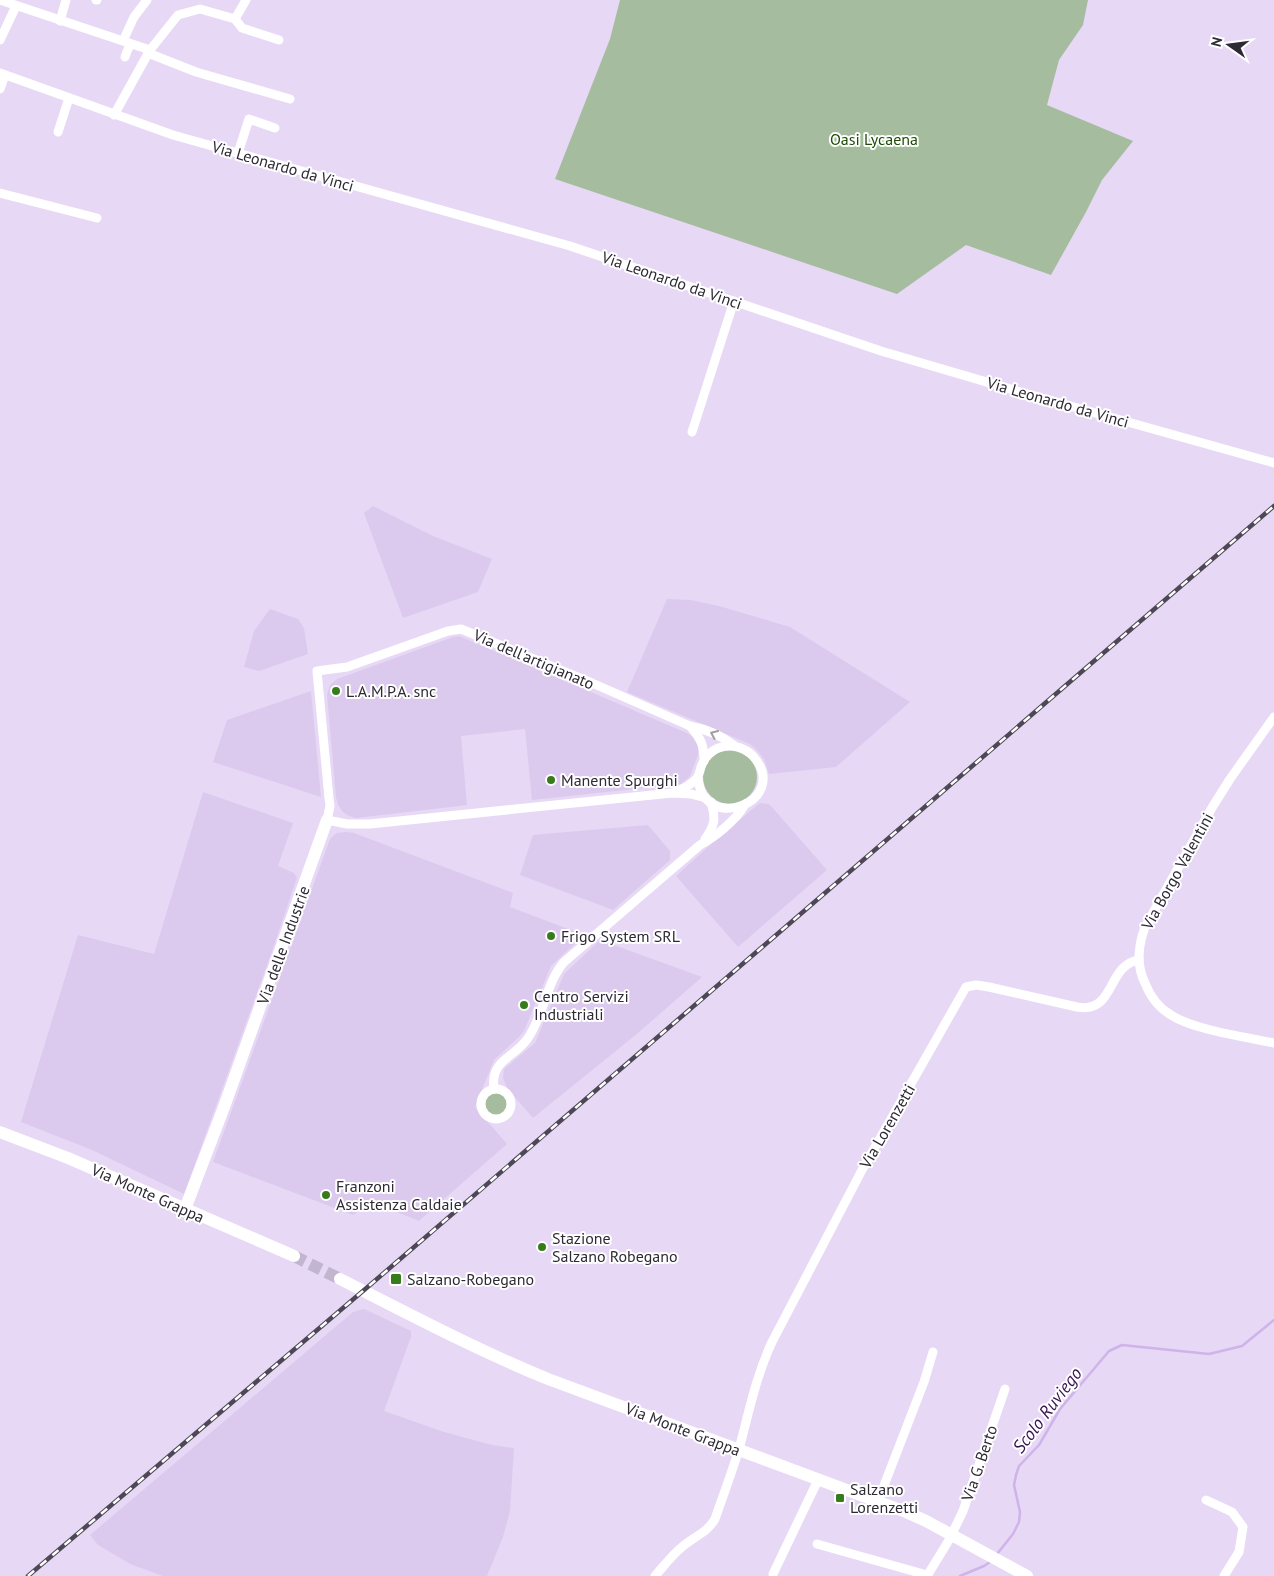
<svg xmlns="http://www.w3.org/2000/svg" width="1274" height="1576" font-family="'PT Sans',sans-serif">
<style>
.built{fill:#dccaee}
.green{fill:#a5bd9e}
.lines{fill:none;stroke-linecap:round;stroke-linejoin:round}
.stream{stroke:#cfb3e9;stroke-width:2.5}
.secondary-tunnel{stroke:#c2b5cf;stroke-width:12;stroke-dasharray:12 6;stroke-linecap:butt}
.street{stroke:#fff;stroke-width:9}
.secondary{stroke:#fff;stroke-width:12}
.rail-casing{stroke:#4e4856;stroke-width:4.5}
.rail{stroke:#fff;stroke-width:2.5;stroke-dasharray:8;stroke-linecap:butt}
.oneway{stroke:#a19fa4}
.poi-dot{fill:#377b1d;stroke:#fff;stroke-width:2}
.labels{text-anchor:middle;dominant-baseline:central;stroke-width:4;stroke-linejoin:round;paint-order:stroke}
.park-label{font-size:16px;fill:#1b4d06;stroke:#fff}
.street-label{font-size:16px;fill:#2e2934;stroke:#fff}
.poi-label{font-size:16px;fill:#2e2934;stroke:#fff;text-anchor:start}
.water-label{font-size:18px;font-style:italic;fill:#391352;stroke:#fff}
</style>
<rect width="100%" height="100%" fill="#e7d8f6"/>
<g class="built">
<path d="M373 506 433 536 492 559 478 592 403 618 364 513Z"/>
<path d="M667 599 691 600 719 606 790 627 910 702 836 767 769 774 764 759 756 749 750 744 627 692Z"/>
<path d="M270 609 298 619 304 628 308 654 259 671 244 667 254 631Z"/>
<path d="M459 636 687 733 693 737 698 747V755L690 776 681 784 532 800 525 729 461 736 467 805 356 818 349 816 343 812 338 805 336 797 327 695 330 685 337 679 453 637Z"/>
<path d="M311 691 321 797 213 762 227 720Z"/>
<path d="M203 792 293 823 278 866 294 873 297 878 270 957 184 1194 92 1150 21 1122 78 935 154 954Z"/>
<path d="M760 803 768 804 771 806 827 870 738 947 676 876 720 836Z"/>
<path d="M648 825 670 851V860L613 910 520 875 533 835Z"/>
<path d="M346 832 354 833 513 893 510 907 584 935 551 966 524 1031 520 1036 494 1060 475 1107 507 1144 419 1221 372 1202 353 1215 213 1162 330 839 337 833Z"/>
<path d="M600 940 702 977 638 1033 533 1118 507 1088 503 1078 504 1069 535 1043 564 974Z"/>
<path d="M364 1309 411 1331V1337L384 1411 444 1432 492 1445 514 1448 510 1511 503 1537 487 1576H163L130 1564 98 1545 90 1535 353 1312Z"/>
</g>
<g class="green">
<path d="M620 0H1088L1083 25 1059 60 1047 105 1133 141 1102 180 1086 212 1051 275 966 245 897 294 555 179 610 39Z"/>
<circle cx="730" cy="777" r="27"/>
<circle cx="496" cy="1104" r="11"/>
</g>
<g class="lines">
<g class="stream">
<path d="M997 1554 1013 1534 1019 1522 1020 1512 1014 1485 1016 1475 1019 1466 1039 1445 1060 1409 1109 1351 1122 1345 1209 1354 1242 1346 1274 1320"/>
<path d="M960 1576 984 1566 990 1562"/>
</g>
<path class="secondary-tunnel" d="M294 1256 340 1279"/>
<g class="street">
<path d="M0 0 150 50"/>
<path d="M96 0H97"/>
<path d="M235 19 242 28 279 40"/>
<path d="M60 21 66 0"/>
<path d="M0 40 16 6"/>
<path d="M123 41 134 17 147 0"/>
<path d="M148 53 196 72 290 99"/>
<path d="M125 57 128 49 131 44"/>
<path d="M0 73 173 135 570 246 881 351 1024 393 1274 463"/>
<path d="M0 89 5 75"/>
<path d="M114 115 150 50 178 15 200 9 235 19 246 0"/>
<path d="M58 132 69 98"/>
<path d="M238 153 249 119 275 128"/>
<path d="M0 193 97 218"/>
<path d="M692 432 734 301"/>
<path d="M1274 717 1230 779 1213 806 1145 927C1138 946 1136 965 1145 983 1150 996 1159 1008 1171 1015 1194 1030 1246 1037 1274 1043"/>
<path d="M690 726C701 739 704 744 704 761"/>
<path d="M675 792C683 789 691 785 697 778 699 775 700 771 701 767 704 758 712 749 722 747 733 744 745 748 753 756 793 801 702 836 698 777"/>
<path d="M706 798 691 794 672 793 370 824H347L327 820 330 806 329 798 317 671 347 667 448 631 461 629 592 683 690 726C706 729 722 736 735 746"/>
<path d="M705 839C715 825 716 819 711 802"/>
<path d="M494 1089C490 1059 515 1058 528 1038 544 1015 546 983 564 962L700 845C715 837 736 820 744 806"/>
<circle cx="496" cy="1104" r="15"/>
<path d="M1206 1500 1232 1512 1243 1527 1239 1552 1224 1576"/>
<path d="M878 1501 924 1382 933 1352"/>
<path d="M817 1544 927 1575"/>
<path d="M773 1574 818 1480"/>
<path d="M655 1576C663 1567 672 1555 682 1547 693 1537 707 1533 715 1519 723 1496 732 1472 739 1449 749 1412 756 1376 772 1342L862 1170 966 987 976 985 989 987 1077 1007C1116 1014 1106 965 1139 960"/>
<path d="M927 1576 949 1540 963 1511 1005 1389"/>
</g>
<g class="secondary">
<path d="M0 1132 68 1158 294 1256"/>
<path d="M185 1209 224 1107 327 820"/>
<path d="M340 1279C409 1314 477 1350 548 1379L906 1512 926 1521 1027 1576"/>
</g>
<defs>
<path id="rail" d="M28 1576 370 1285 1274 506"/>
</defs>
<use href="#rail" class="rail-casing"/>
<use href="#rail" class="rail"/>
</g>
<defs><path id="oneway-chevron" d="M-2-3.5L2.5 0L-2 3.5" fill="none" stroke-width="1.6" stroke-linecap="round" stroke-linejoin="round" transform="scale(1.25)"/></defs>
<use class="oneway" href="#oneway-chevron" transform="translate(714 734) rotate(-156)"/>
<g class="poi-dot">
<circle cx="336" cy="691" r="5"/>
<circle cx="551" cy="780" r="5"/>
<circle cx="551" cy="936" r="5"/>
<circle cx="524" cy="1005" r="5"/>
<circle cx="326" cy="1195" r="5"/>
<circle cx="542" cy="1247" r="5"/>
<rect x="390" y="1273" width="12" height="12" rx="2.5"/>
<rect x="835" y="1493" width="10" height="10" rx="2.5"/>
</g>
<g class="labels">
<g class="park-label">
<text x="874" y="139">Oasi Lycaena</text>
</g>
<g class="street-label">
<text transform="translate(283 166) rotate(16)">Via Leonardo da Vinci</text>
<text transform="translate(672 280) rotate(19)">Via Leonardo da Vinci</text>
<text transform="translate(1058 402) rotate(16)">Via Leonardo da Vinci</text>
<text transform="translate(534 659) rotate(23)">Via dell'artigianato</text>
<text transform="translate(1177 871) rotate(-61)">Via Borgo Valentini</text>
<text transform="translate(283 945) rotate(-70)">Via delle Industrie</text>
<text transform="translate(887 1126) rotate(-60)">Via Lorenzetti</text>
<text transform="translate(148 1193) rotate(24)">Via Monte Grappa</text>
<text transform="translate(683 1429) rotate(21)">Via Monte Grappa</text>
<text transform="translate(979 1463) rotate(-71)">Via G. Berto</text>
</g>
<g class="poi-label">
<text x="346" y="691">L.A.M.P.A. snc</text>
<text x="561" y="780">Manente Spurghi</text>
<text x="561" y="936">Frigo System SRL</text>
<text x="534" y="996">Centro Servizi<tspan x="534" dy="18">Industriali</tspan></text>
<text x="336" y="1186">Franzoni<tspan x="336" dy="18">Assistenza Caldaie</tspan></text>
<text x="552" y="1238">Stazione<tspan x="552" dy="18">Salzano Robegano</tspan></text>
<text x="407" y="1279">Salzano-Robegano</text>
<text x="850" y="1489">Salzano<tspan x="850" dy="18">Lorenzetti</tspan></text>
</g>
<g class="water-label">
<text transform="translate(1047 1410) rotate(-53)">Scolo Ruviego</text>
</g>
</g>
<g transform="translate(1229 45) rotate(284)" stroke="#ffffff" stroke-width="4" paint-order="stroke">
<path d="M0-4L9 19L0 12L-9 19Z" fill="#2e2934"/>
<text y="-8" font-size="14" font-weight="bold" text-anchor="middle" fill="#2e2934">N</text>
</g>
</svg>
